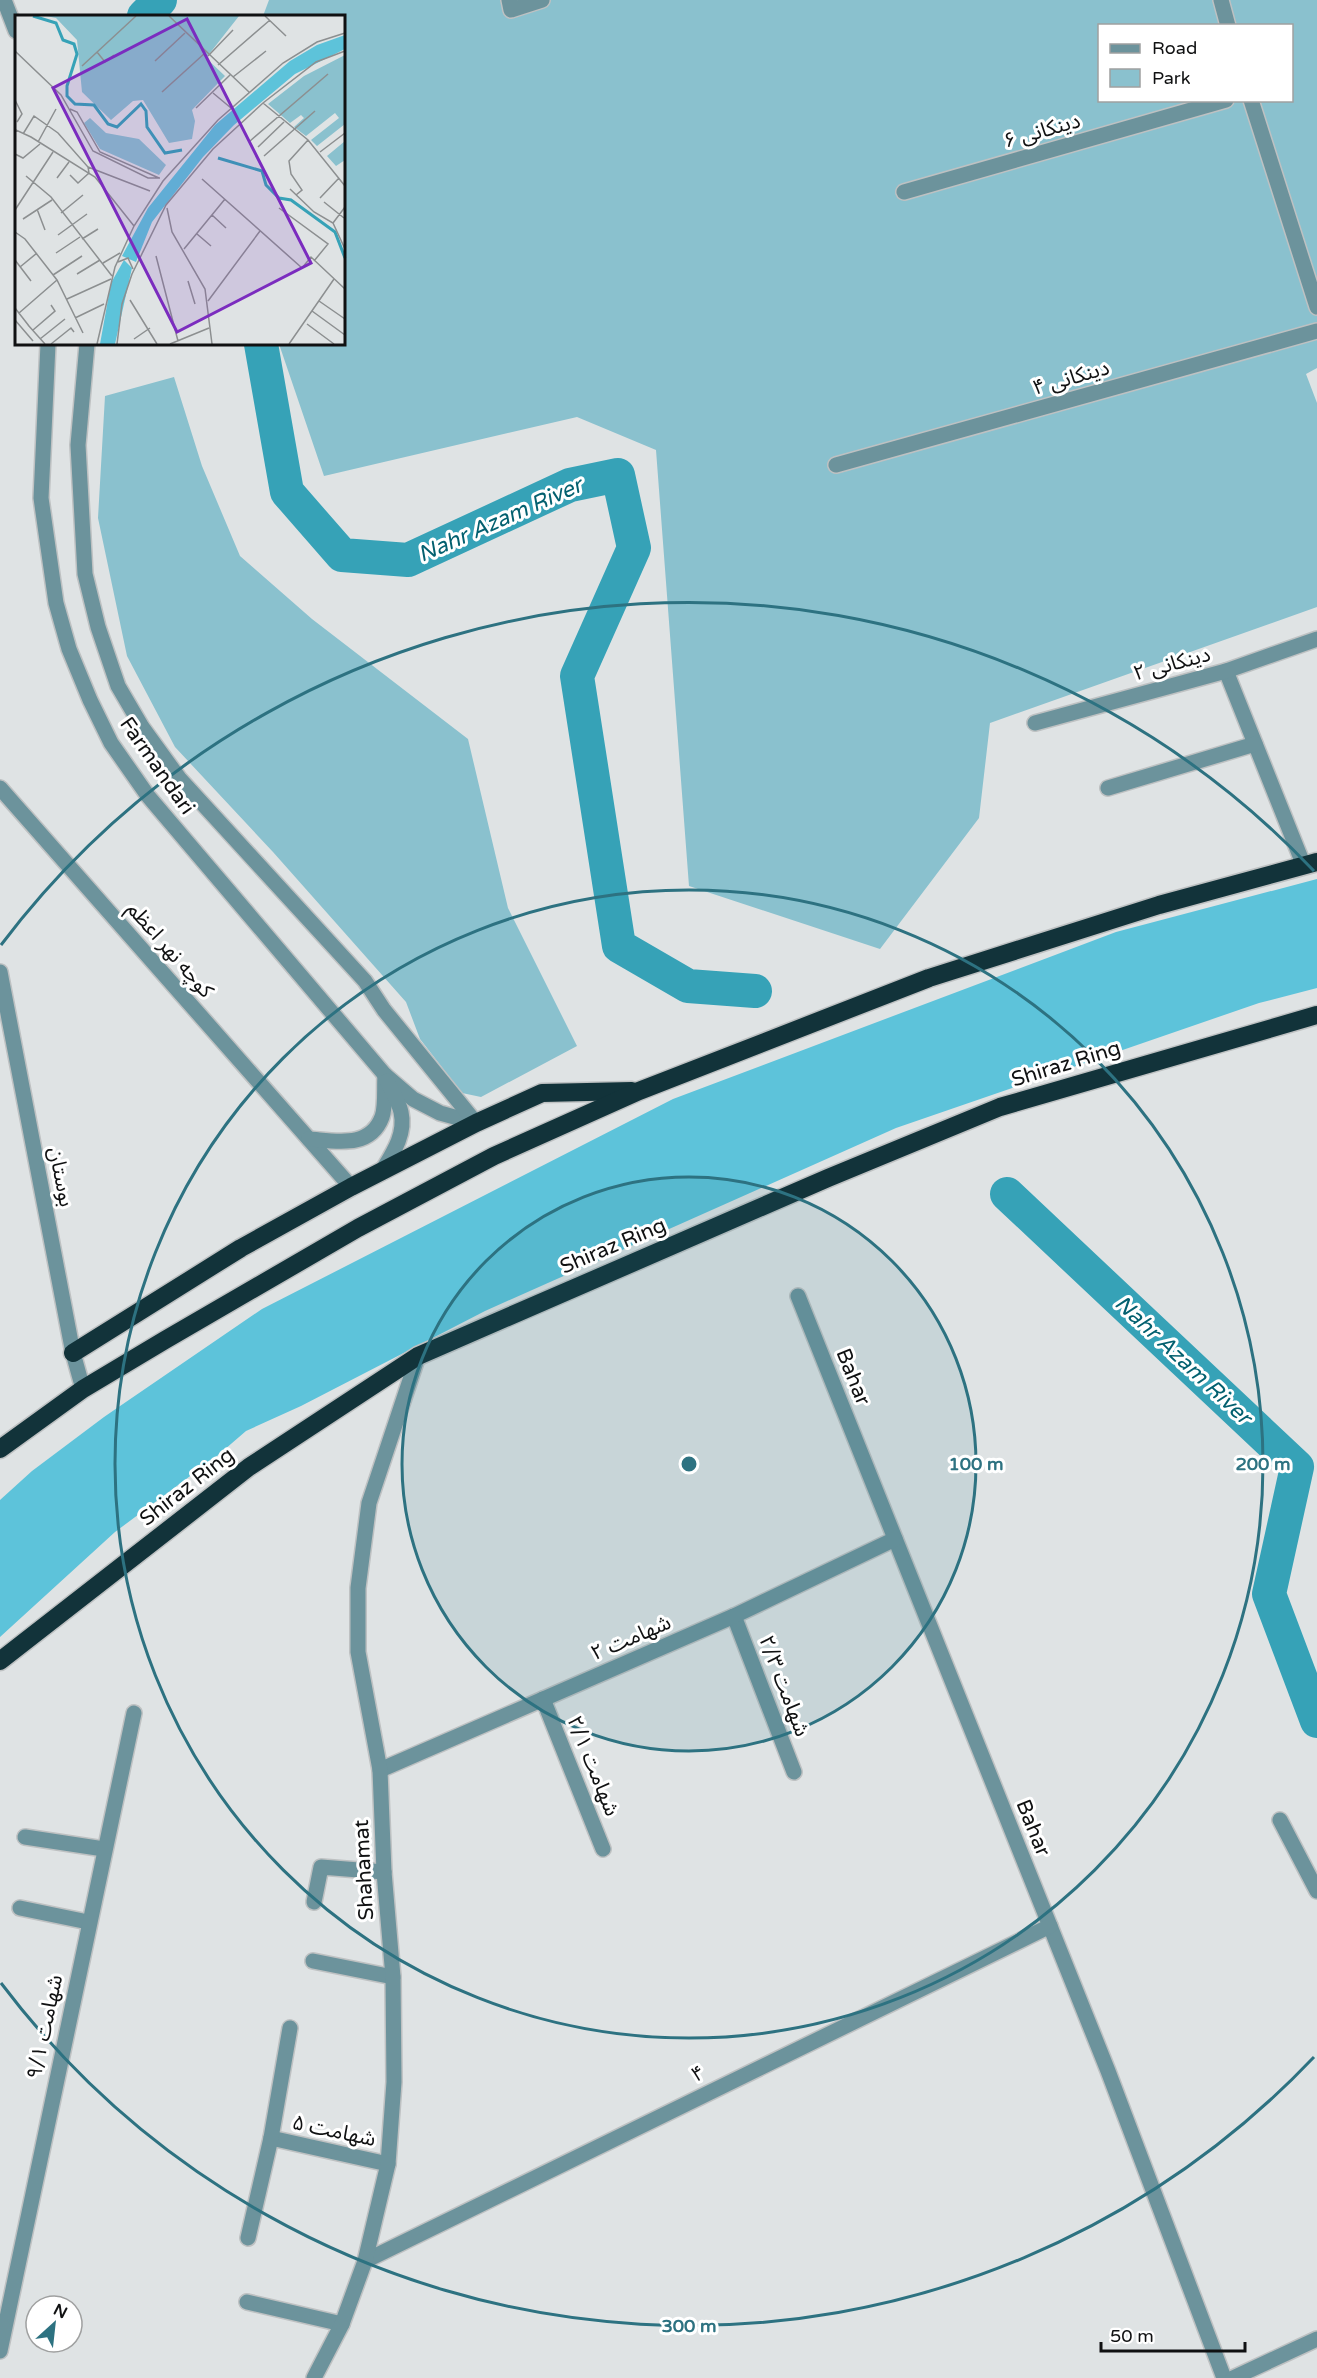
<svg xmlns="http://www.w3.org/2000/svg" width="1317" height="2378" font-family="'Varela Round','Noto Sans Arabic',sans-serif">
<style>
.green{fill:#8ac1ce;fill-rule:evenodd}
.forest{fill:#5dc3da}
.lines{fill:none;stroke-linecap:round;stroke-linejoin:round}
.river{stroke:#36a2b7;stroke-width:34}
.minor-casing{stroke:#bec1c2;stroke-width:18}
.highway-casing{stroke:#bec1c2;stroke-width:21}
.minor{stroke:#6c939c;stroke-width:15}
.highway{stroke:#12333a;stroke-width:18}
.ring{fill:none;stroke:#2d7281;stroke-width:3}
.labels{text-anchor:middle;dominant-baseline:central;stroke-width:6;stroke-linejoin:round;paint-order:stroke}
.street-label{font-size:21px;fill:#101112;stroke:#fff}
.water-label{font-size:22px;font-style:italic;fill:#03606f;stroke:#fff}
.inset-river{fill:none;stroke:#36a2b7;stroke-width:3}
.inset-road{fill:none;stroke:#8c8f90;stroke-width:1.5}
.view{fill:#7b2cbf;fill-opacity:0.15;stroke:#7b2cbf;stroke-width:3}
.inset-edge{fill:none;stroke:#101112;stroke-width:3}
.centre{fill:#2d7281;stroke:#fff;stroke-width:3}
.ring-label{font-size:18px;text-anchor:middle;font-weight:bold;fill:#2d7281;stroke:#fff;stroke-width:6;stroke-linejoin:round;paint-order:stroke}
</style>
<rect width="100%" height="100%" fill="#dfe3e4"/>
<g class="green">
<path d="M269 0H1317V368L1306 374 1317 403V607L990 723 979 818 880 949 689 886 656 450 577 417 324 476 279 344H344V16H263ZM1100 26H1292V100H1100Z"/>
<path d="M174 377 202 466 240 556 312 619 468 739 508 908 577 1046 481 1097 462 1093 420 1039 406 1002 273 852 175 747 127 656 98 518 105 396Z"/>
</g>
<path class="forest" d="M1317 879V988L1259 1003 896 1128 485 1311 301 1406 246 1431 217 1456 115 1532 0 1637V1500L32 1471 104 1417 262 1309 673 1099 1116 932Z"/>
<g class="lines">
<g class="river">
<path d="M144 16 160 0"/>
<path d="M261 344 287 492 342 555 408 560 570 485 618 475 634 548 577 676 619 946 688 986 755 991"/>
<path d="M1007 1194 1297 1467 1269 1594 1317 1721"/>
</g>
<defs>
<g id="minor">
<path d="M4 0 16 31"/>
<path d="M509 0 511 10 542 0"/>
<path d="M1221 0 1228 26"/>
<path d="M1251 100 1317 307"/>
<path d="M904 192 1226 100"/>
<path d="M48 344 41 498 56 603 69 649 90 700 111 743 148 796 385 1075 413 1099 440 1113 476 1123"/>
<path d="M87 344 78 445 85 574 98 627 118 686 142 727 179 778 365 981 384 1010 476 1123"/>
<path d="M836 465 1317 331"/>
<path d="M1226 671 1304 866"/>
<path d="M1035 723 1226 671 1317 639"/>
<path d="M0 788 351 1187"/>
<path d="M1108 788 1255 744"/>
<path d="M0 972 73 1353 83 1389"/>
<path d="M309 1139C336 1141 370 1149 382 1117 386 1106 384 1088 385 1075"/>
<path d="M382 1171C393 1153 406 1134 401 1112 399 1102 391 1090 387 1081"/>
<path d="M798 1296 1108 2071 1224 2378"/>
<path d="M734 1616 794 1772"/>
<path d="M543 1699 603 1849"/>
<path d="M380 1770 734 1616 895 1539"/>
<path d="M1280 1820 1317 1891"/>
<path d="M25 1837 104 1849"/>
<path d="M314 1902 321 1867 384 1872"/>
<path d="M20 1908 88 1922"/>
<path d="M313 1961 393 1977"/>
<path d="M271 2138 388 2164"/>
<path d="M248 2238 271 2138 290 2028"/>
<path d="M365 2261 1050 1926"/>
<path d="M247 2302 342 2324"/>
<path d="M0 2351 134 1713"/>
<path d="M314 2378 342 2324 365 2261 388 2164 394 2082 393 1977 384 1872 380 1770 358 1652V1588L369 1503 418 1356"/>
<path d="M1233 2378 1317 2339"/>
</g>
<g id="highway">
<path d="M73 1353 241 1248 351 1187 476 1123 542 1093 632 1091"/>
<path d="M0 1449 83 1389 165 1340 358 1228 494 1156 639 1091 929 978 1159 905 1317 862"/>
<path d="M0 1661 249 1467 418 1356 828 1178 1000 1107 1317 1015"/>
</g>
</defs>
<use href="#minor" class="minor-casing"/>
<use href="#highway" class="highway-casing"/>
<use href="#minor" class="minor"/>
<use href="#highway" class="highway"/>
</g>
<circle cx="689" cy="1464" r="287" fill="#2d7281" fill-opacity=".12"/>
<g class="ring">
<circle cx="689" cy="1464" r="287"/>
<circle cx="689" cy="1464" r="574"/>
<path d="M1314 2057A862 862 0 0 1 1 1983M1 945A862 862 0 0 1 1314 871"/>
</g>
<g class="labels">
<g class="street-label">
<text transform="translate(1042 131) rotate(-16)">۶ دینکانی</text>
<text transform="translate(1071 378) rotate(-16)">۴ دینکانی</text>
<text transform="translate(1172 664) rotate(-15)">۲ دینکانی</text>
<text transform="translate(157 766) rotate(55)">Farmandari</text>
<text transform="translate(170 950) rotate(49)">کوچه نهر اعظم</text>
<text transform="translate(1066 1064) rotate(-17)">Shiraz Ring</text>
<text transform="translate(61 1177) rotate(79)">بوستان</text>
<text transform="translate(613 1246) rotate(-23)">Shiraz Ring</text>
<text transform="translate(853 1377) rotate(68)">Bahar</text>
<text transform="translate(187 1487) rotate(-38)">Shiraz Ring</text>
<text transform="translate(631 1638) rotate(-23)">۲ شهامت</text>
<text transform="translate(784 1686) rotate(69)">۲/۳ شهامت</text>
<text transform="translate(593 1766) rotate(68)">۲/۱ شهامت</text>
<text transform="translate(1033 1828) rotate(68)">Bahar</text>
<text transform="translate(364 1870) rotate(-93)">Shahamat</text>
<text transform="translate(45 2027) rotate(-78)">۹/۱ شهامت</text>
<text transform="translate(698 2074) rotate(-26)">۴</text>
<text transform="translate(334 2131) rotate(12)">۵ شهامت</text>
</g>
<g class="water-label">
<text transform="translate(500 520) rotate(-24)">Nahr Azam River</text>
<text transform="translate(1183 1360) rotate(43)">Nahr Azam River</text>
</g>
</g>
<g transform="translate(15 15)">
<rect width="330" height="330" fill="#dfe3e4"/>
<path d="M31 1H224L191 43 210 61 177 95 180 106 177 124 154 128 128 85 118 86 96 105 67 77 62 25 41 3ZM330 40V109L302 131 296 125 324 103 320 98 291 121 279 112 289 103 286 100 275 108 253 89 289 61ZM75 103 91 118 124 124 151 150 144 160 85 134 69 108ZM330 126V145L321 151 312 141Z" fill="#8ac1ce"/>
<path d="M330 20V34L280 59 219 110 188 142 137 207 121 247 107 241 133 193 200 110 275 46 302 30ZM109 245 117 253 100 329H85L96 268Z" fill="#5dc3da"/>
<path class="inset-river" d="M18 1 41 8 48 25 59 29 62 39 52 71V81L60 89 79 90 93 109 102 112 126 89 131 96 132 112 150 138 167 135M203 143 247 156 251 170 264 183 276 185 320 217 330 243"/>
<path class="inset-road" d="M154 1 234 77M250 1 271 21M0 36 46 80 78 136 133 163H145M82 37 90 47 99 40M193 41 218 15M140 46 170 18M203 50 255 5M67 51 121 1M218 62 251 36M147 77 190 38M198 78 216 93M0 85 7 99 2 107M248 88 293 125 330 171M181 93 215 60M55 94 62 97 85 137 144 163M0 118 1 115 16 122 80 162 119 211M8 119 19 101 43 118 73 152 74 158 63 168 55 160M235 126 313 59M23 127 41 94M243 132 269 107M305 137 330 118M0 139 8 143 25 129M249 141 300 96M73 152 135 176M11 161 36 182 97 261M42 163 54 147M187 164 287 253 296 242 330 274M275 174 299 197 318 208 330 234M281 180 287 175 276 159 274 146 293 125M305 183 324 163M309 187 329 203M152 193 157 217 190 274 197 329M264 193 313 229 299 246M22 194 30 215M0 195 38 137M46 198 68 180M197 200 211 213M8 204 37 185M318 208 330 192M0 217 10 224 42 265 68 318M182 219 196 231M43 220 72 199M67 224 83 214M169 234 210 184M41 238 65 222M141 241 163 326M0 245 16 266M103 247 113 243 118 254M88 248 105 238M5 252 22 238M62 259 85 245M38 260 67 241M173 266 180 289M52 284 96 264M115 285 142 329M193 286 245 216M304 286 330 304M0 293 14 311M297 296 330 320M4 298 42 265M60 303 89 289M0 305 18 326M292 309 319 329M13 310 30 329M18 315 40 296 36 290M25 324 50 304M119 324 135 313M36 329 56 313 59 317M82 329 100 252 119 211 148 166 203 105 268 48 302 27 330 18M102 329 107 289 117 259 151 190 198 134 248 88 301 47 330 36M155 329 194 313M274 329 319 264"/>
<path class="view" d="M172 4 296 248 162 317 38 73Z"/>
<rect width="330" height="330" class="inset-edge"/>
</g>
<circle cx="689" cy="1464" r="9" class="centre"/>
<g class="ring-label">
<text x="976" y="1470">100 m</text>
<text x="1263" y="1470">200 m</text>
<text x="689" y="2332">300 m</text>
</g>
<rect x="1098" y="24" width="195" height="78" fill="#ffffff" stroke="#9fa0a0" stroke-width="1.5"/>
<rect x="1110" y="44" width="30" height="9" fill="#6c939c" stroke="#9fa0a0" stroke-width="1.5"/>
<text x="1152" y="54" font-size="18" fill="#101112">Road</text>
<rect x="1110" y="69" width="30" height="18" fill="#8ac1ce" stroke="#9fa0a0" stroke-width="1.5"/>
<text x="1152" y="84" font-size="18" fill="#101112">Park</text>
<g transform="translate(54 2324) rotate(27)"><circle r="28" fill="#ffffff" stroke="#9fa0a0" stroke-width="1.5"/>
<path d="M0-4.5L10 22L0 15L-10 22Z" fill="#2d7281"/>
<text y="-9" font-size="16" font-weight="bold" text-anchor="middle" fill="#101112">N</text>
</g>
<path d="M1101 2342v9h144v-9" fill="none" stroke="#101112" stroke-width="3"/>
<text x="1110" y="2342" font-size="18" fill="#101112" stroke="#ffffff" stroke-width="4.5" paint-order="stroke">50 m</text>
</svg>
